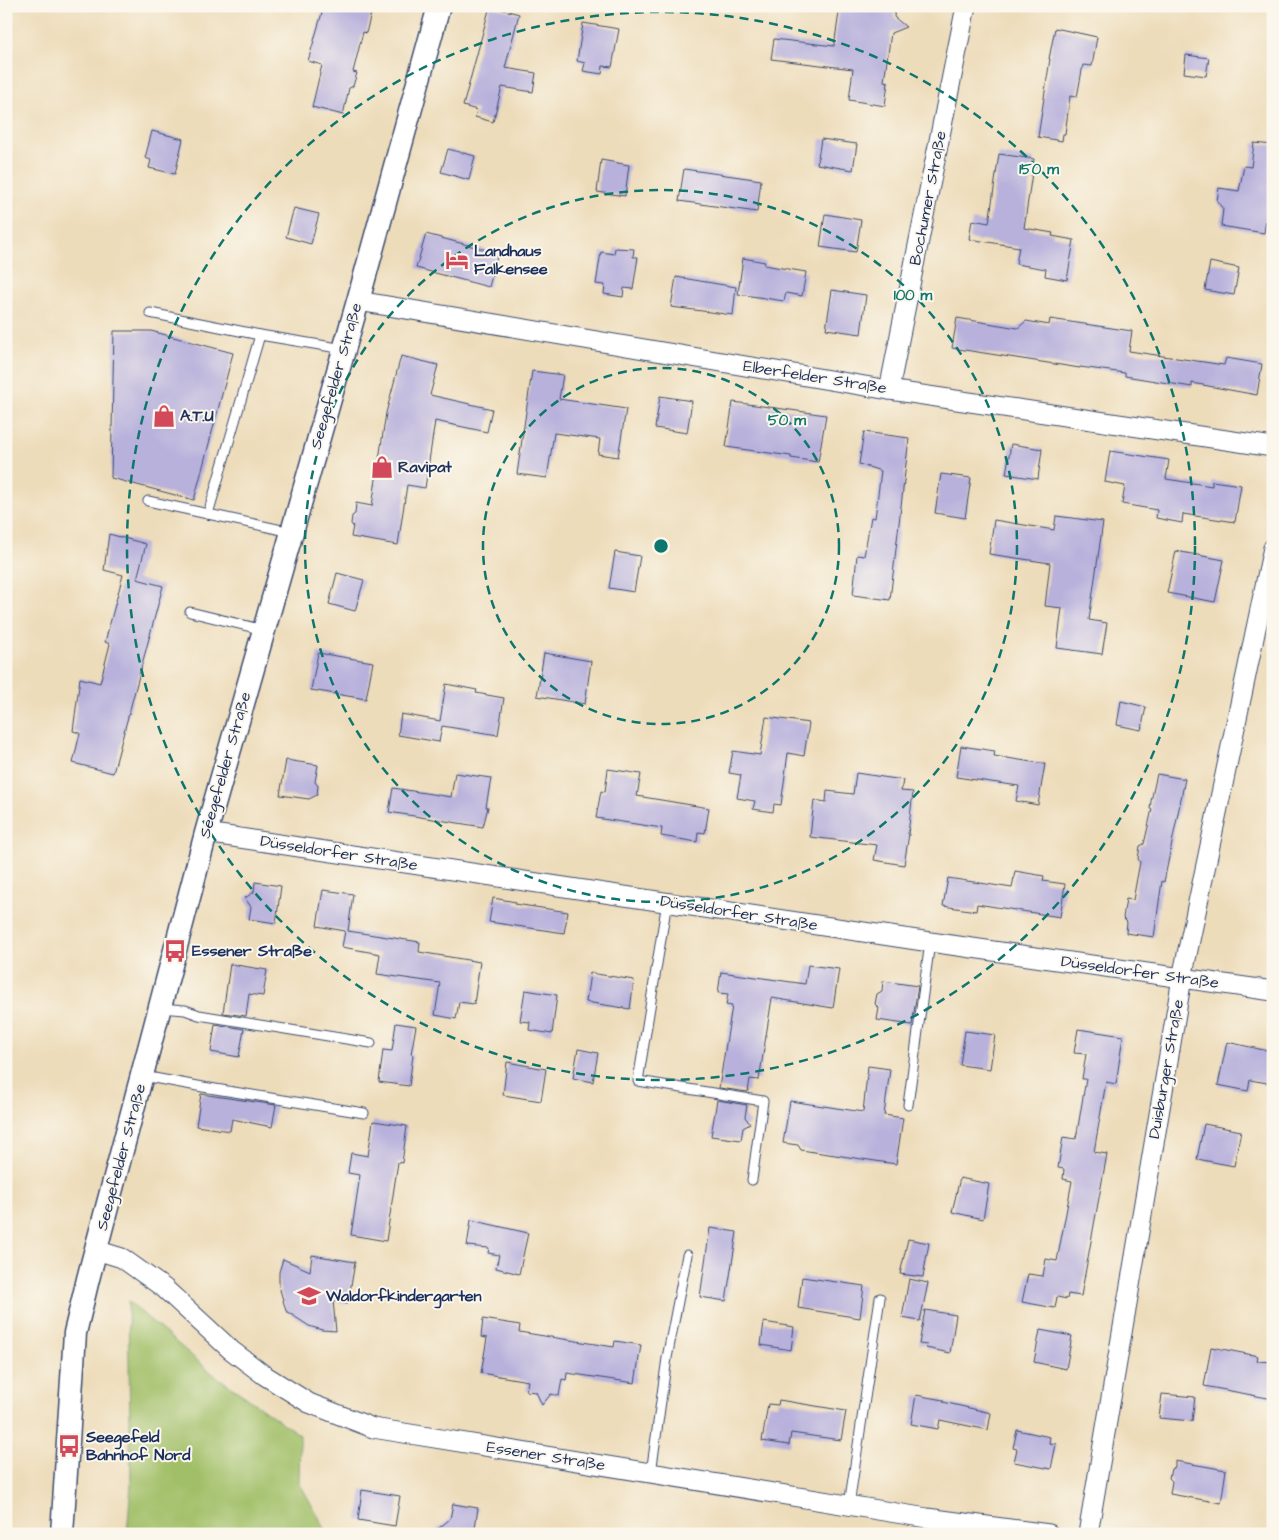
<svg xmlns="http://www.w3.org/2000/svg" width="1279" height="1540" font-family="'Architects Daughter',sans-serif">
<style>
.green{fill:#a1bf67;stroke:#5e7762}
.building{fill:#b8b1dc}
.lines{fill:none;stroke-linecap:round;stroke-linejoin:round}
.service-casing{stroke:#3a496c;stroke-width:11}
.minor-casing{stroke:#3a496c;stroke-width:21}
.tertiary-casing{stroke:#3a496c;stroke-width:25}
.service{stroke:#fff;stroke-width:9}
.minor{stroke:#fff;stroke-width:19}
.tertiary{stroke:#fff;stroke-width:22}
.ring{fill:none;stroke:#0f766e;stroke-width:2.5;stroke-dasharray:9 6}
.labels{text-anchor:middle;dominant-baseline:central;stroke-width:4;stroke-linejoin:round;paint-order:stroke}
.street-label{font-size:16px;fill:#1b2f5e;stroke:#fbf7ec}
.poi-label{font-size:16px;font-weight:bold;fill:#1b2f5e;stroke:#fbf7ec;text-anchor:start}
.centre{fill:#0f766e;stroke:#fbf7ec;stroke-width:2.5}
.ring-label{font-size:15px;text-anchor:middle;font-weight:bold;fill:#0f766e;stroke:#fbf7ec;stroke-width:4;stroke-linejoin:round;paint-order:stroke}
</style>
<rect width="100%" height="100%" fill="#fbf7ec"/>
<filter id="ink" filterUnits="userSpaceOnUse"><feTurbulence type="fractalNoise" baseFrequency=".02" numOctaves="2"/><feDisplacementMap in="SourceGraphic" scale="10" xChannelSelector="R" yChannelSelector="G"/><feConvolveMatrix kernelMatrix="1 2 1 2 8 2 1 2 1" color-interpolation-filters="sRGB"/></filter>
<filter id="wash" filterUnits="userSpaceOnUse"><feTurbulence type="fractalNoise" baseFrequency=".0096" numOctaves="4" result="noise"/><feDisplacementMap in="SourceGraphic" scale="20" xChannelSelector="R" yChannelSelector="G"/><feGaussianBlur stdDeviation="1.12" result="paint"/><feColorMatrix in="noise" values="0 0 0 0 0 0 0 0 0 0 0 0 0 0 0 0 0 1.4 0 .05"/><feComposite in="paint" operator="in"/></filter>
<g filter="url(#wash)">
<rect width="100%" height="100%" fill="#eddcba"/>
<path class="green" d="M128 1301 213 1374 300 1435 299 1482 328 1534H127L131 1485Z"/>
<g id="blocks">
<g class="building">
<path d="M324 6H373L366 33 363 32 353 72 357 73 353 86 349 88 343 115 312 107 322 65 308 61Z"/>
<path d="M490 6 519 14 505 68 536 73 533 92 502 87 493 122 475 117 477 110 463 106Z"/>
<path d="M840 6H895L894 17 906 27 891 33 884 81 888 82 885 106 849 100 853 69 771 59 774 39 834 46Z"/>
<path d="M583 23 619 29 612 67 603 66 602 74 583 71 585 63 577 61Z"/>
<path d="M1055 28 1097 37 1092 66 1083 65 1077 97 1070 96 1065 134H1063L1062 141 1038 137 1050 59H1049Z"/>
<path d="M1186 55 1209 58 1206 76 1184 73Z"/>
<path d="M152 131 183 139 175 174 149 168 151 160 145 158Z"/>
<path d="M821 139 857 144 853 170 817 164Z"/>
<path d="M1254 143 1273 145V214L1267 213 1264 233 1221 226 1223 209 1217 201 1219 188 1239 191 1244 166 1251 167Z"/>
<path d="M448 149 475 156 469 180 441 172Z"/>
<path d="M999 154 1034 159 1024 228 1053 233 1052 236 1074 240 1067 280 1045 276 1046 269 1016 264 1019 247 969 239 972 220 989 223Z"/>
<path d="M601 160 629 165 625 196 597 192Z"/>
<path d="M684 169 761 180 757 212 679 201Z"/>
<path d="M294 208 319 214 311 244 286 237Z"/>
<path d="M825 214 861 220 856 252 820 247Z"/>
<path d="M426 234 498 253 489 287 416 268Z"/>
<path d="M615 248 634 249 633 257H638L633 289 624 288 623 297 604 294 605 285 596 284 601 252 614 254Z"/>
<path d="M743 258 765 262 764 265 806 272 802 296 786 293 784 301 738 294Z"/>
<path d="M1210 262 1239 268 1234 295 1205 290Z"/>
<path d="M676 277 736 287 733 315 671 307Z"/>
<path d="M832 290 866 295 861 334 826 329Z"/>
<path d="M957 318 1018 328 1026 321 1049 325 1050 319 1132 331 1129 351 1224 365 1226 358 1262 364 1257 395 1192 383V387L1125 376V373L1080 367V368L952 348Z"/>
<path d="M114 331H151L233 353 194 500 111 478Z"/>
<path d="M401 356 438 365 430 395 492 409 487 432 435 421 425 488 407 485 398 545 351 537 353 526 351 524 352 516 355 514 356 503 372 506 386 413Z"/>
<path d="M532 371 563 375 559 399 626 409 618 457 598 454 600 439 554 433 547 478 517 474Z"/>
<path d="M660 396 692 401 687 433 655 428Z"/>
<path d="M733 402 826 415 818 462 791 458V456L726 447Z"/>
<path d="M864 432 909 438 890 600 853 595 857 555 864 556 871 517 875 518 881 471 859 464Z"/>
<path d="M1011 444 1042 449 1038 479 1006 474Z"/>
<path d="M1110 451 1169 460 1166 479 1212 486V481L1241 485 1235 522 1183 514 1182 523 1156 518 1157 510 1122 504 1125 486 1105 482Z"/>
<path d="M941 474 971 478 965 518 935 513Z"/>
<path d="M1056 516 1103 522 1089 620 1107 623 1102 654 1057 648 1062 608 1045 606 1050 563 989 554 994 520 1054 530Z"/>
<path d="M109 534 146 544 137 579 163 586 113 773 73 763 80 733 73 731 80 678 100 683 110 644 105 642 123 575 104 570Z"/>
<path d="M1176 551 1224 560 1215 602 1167 593Z"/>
<path d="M615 552 640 556 634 592 609 588Z"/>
<path d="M337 573 364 580 355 611 329 604Z"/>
<path d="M318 653 373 662 366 699 311 690Z"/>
<path d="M544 653 591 661 585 704 537 696Z"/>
<path d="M446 684 477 690 476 693 504 698 498 735 442 726 439 742 398 735 401 714 440 721Z"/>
<path d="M1121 701 1146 707 1141 730 1117 725Z"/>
<path d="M766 717 809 723 804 756 788 753 781 805 774 804 773 812 753 809 755 801 737 798 741 775 729 773 733 751 760 755Z"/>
<path d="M961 746 995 751 994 756 1045 764 1038 805 1016 801 1019 786 956 777Z"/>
<path d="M286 760 318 765 315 782 318 786 317 795 309 799 280 795Z"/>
<path d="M608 769 641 774 637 796 709 808 705 833 698 832 697 842 661 836 662 828 596 818 601 791 605 792Z"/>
<path d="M455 773 491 778 486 807H488L483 827 389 812 393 788 451 797Z"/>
<path d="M856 773 903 780 901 791 913 792 908 834H909L904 865 874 860 877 845 810 837 814 800 826 802 827 791 853 794Z"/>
<path d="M1157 774 1185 779 1164 882 1162 881 1154 937 1126 933 1127 922 1123 918 1126 899 1133 900 1140 862 1138 859 1140 846 1144 844 1152 809H1150L1151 801Z"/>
<path d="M1015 871 1044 876 1043 881 1065 884 1060 917 977 904 976 911 943 906 948 878 1012 888Z"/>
<path d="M255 882 281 886 276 923 249 919 251 907 245 898 254 892Z"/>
<path d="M323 890 353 894 348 931 420 942 419 952 480 962 474 1004 459 1002 456 1019 435 1015 440 983 377 974 380 954 342 947 345 931 317 926Z"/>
<path d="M493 898 516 902 515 904 568 912 564 933 489 922Z"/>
<path d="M230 964 267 970 263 996 249 994 246 1016 223 1013Z"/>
<path d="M808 965 839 969 833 1008 772 998 759 1080 750 1079 748 1092 719 1088 732 1006 726 1005 728 994 718 993 721 972 805 984Z"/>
<path d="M590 973 634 980 630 1009 586 1002Z"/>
<path d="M883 981 918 986 912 1025 877 1020 879 1008 875 1004 877 994 882 991Z"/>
<path d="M525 990 557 995 552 1034 529 1030 530 1022 520 1021Z"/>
<path d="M396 1023 416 1026 411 1054 413 1055 409 1086 379 1082 383 1050 392 1051Z"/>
<path d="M215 1024 244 1029 239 1057 211 1052Z"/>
<path d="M1078 1029 1123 1036 1116 1084 1106 1082 1094 1152 1107 1154 1081 1296 1068 1294 1067 1299 1057 1297 1055 1308 1022 1302 1028 1274 1043 1276 1046 1259 1057 1261 1072 1181 1063 1179 1064 1169 1058 1168 1063 1137 1076 1139 1086 1079H1082L1086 1054 1074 1053Z"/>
<path d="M965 1031 995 1035 990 1069 960 1065Z"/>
<path d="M1227 1042 1273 1052V1084L1250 1080 1248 1091 1218 1085Z"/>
<path d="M578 1049 598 1053 593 1082 573 1078Z"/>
<path d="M507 1062 546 1069 541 1101 503 1095Z"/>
<path d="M868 1066 890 1069 884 1115 903 1118 896 1164 801 1150 798 1145 783 1143 790 1101 863 1112Z"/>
<path d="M201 1094 276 1105 272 1127 232 1119 230 1131 196 1126Z"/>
<path d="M717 1100 747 1105 745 1117 750 1124 743 1128 741 1140 711 1136Z"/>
<path d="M373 1121 407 1126 402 1163 398 1162 386 1241 351 1235 360 1175 348 1173 351 1153 368 1156Z"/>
<path d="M1204 1124 1241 1131 1234 1166 1197 1159Z"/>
<path d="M960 1178 989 1184 983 1219 952 1212Z"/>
<path d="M471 1220 528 1233 519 1274 496 1268 499 1255 488 1253 489 1248 467 1246Z"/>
<path d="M710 1228 737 1232 726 1301 700 1297Z"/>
<path d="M908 1239 929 1243 923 1277 900 1274Z"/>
<path d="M312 1255 355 1262 348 1304 333 1301 336 1331 322 1330 309 1326 286 1311 279 1286V1272L283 1259 310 1271Z"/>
<path d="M802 1277 864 1286 860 1318 798 1308Z"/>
<path d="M909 1279 928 1283 920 1321 902 1318Z"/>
<path d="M925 1310 956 1315 950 1353 926 1348 927 1345 919 1344Z"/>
<path d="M483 1319 520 1325 519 1332 614 1347 615 1341 641 1345 635 1383 567 1373 566 1380 562 1379 559 1396 551 1394 542 1405 536 1392 526 1391 528 1381 481 1373 487 1338 481 1337Z"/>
<path d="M764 1322 794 1327 791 1350 761 1345Z"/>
<path d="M1040 1330 1072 1336 1066 1369 1034 1362Z"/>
<path d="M1211 1347 1258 1356 1257 1361 1273 1362V1399L1204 1386Z"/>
<path d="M1162 1394 1195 1397 1192 1421 1159 1418Z"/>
<path d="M916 1395 943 1400V1402L991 1413 988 1430 940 1420 938 1429 911 1424Z"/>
<path d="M779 1400 846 1411 841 1440 791 1433 789 1445 762 1441 768 1404 778 1405Z"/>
<path d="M1017 1430 1050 1437 1049 1443 1056 1444 1051 1469 1014 1462 1017 1449 1013 1448Z"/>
<path d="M1175 1461 1226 1470 1221 1503 1170 1494 1172 1481 1169 1478 1171 1469 1175 1467Z"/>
<path d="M362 1490 400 1496 395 1526 358 1520Z"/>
<path d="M453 1504 478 1508 474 1534H432L450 1519Z"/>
</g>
</g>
</g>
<g filter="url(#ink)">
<use href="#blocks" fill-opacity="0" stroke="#3a496c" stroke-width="1"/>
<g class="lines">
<defs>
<g id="service">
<path d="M150 313 260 335"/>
<path d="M148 501 208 514"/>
<path d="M291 532 208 514 260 335 344 349"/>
<path d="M190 612 264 630"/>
<path d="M667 902 638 1081 763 1101 752 1180"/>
<path d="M161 1008 185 1010 199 1015 371 1043"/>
<path d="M143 1076 203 1087 364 1113"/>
<path d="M908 1105 930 942"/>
<path d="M651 1473 667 1358 687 1255"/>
<path d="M849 1505 880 1298"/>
</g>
<g id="minor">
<path d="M358 301 889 390 1273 447"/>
<path d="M889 390 966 6"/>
<path d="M206 833 930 942 1273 991"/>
<path d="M96 1250 122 1258 164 1288 231 1350 264 1375 309 1403 373 1428 927 1518 1049 1534"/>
<path d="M1088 1534 1182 978 1273 548"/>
</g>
<path id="tertiary" d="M62 1534 75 1333 88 1279 206 833 358 301 439 6"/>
</defs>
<use href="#service" class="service-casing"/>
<use href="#minor" class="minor-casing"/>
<use href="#tertiary" class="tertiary-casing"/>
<use href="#service" class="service"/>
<use href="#minor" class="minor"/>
<use href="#tertiary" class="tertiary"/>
</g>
</g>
<g class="ring">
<circle cx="661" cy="546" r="178"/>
<circle cx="661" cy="546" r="356"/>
<circle cx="661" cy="546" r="534"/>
</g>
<defs>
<symbol id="hotel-bare" viewBox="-9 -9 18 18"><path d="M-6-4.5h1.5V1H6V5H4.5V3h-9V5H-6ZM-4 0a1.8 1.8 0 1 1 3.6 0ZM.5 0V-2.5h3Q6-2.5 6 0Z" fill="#d1495b" stroke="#fbf7ec" stroke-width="2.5" paint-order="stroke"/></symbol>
<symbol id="shop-bare" viewBox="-9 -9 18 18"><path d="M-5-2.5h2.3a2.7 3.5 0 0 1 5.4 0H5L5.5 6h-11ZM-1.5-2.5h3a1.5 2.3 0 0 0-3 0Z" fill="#d1495b" stroke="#fbf7ec" stroke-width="2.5" paint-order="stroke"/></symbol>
<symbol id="bus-bare" viewBox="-9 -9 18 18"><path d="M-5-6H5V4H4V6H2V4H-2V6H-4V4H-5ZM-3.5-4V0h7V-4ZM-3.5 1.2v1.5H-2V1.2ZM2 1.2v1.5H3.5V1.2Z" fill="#d1495b" stroke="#fbf7ec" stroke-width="2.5" paint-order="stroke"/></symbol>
<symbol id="school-bare" viewBox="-9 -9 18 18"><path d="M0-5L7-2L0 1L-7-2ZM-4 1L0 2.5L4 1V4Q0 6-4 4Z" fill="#d1495b" stroke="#fbf7ec" stroke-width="2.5" paint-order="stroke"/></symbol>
</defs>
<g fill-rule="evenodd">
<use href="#hotel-bare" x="441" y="244" width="32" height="32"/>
<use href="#shop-bare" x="148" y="400" width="32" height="32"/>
<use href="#shop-bare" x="366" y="451" width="32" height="32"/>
<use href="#bus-bare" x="159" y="935" width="32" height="32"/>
<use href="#school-bare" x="293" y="1280" width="32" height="32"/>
<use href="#bus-bare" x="53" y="1430" width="32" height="32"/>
</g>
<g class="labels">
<g class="street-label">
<text transform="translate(928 198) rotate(-79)">Bochumer Straße</text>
<text transform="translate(336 376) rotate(-74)">Seegefelder Straße</text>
<text transform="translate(815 377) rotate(9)">Elberfelder Straße</text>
<text transform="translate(225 765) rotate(-74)">Seegefelder Straße</text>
<text transform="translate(339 853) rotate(9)">Düsseldorfer Straße</text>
<text transform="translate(739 913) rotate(9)">Düsseldorfer Straße</text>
<text transform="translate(1140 972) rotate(8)">Düsseldorfer Straße</text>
<text transform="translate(1166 1069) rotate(-80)">Duisburger Straße</text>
<text transform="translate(121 1157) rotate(-75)">Seegefelder Straße</text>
<text transform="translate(546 1456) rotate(9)">Essener Straße</text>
</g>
<g class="poi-label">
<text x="474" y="251">Landhaus<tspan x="474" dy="18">Falkensee</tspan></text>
<text x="180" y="416">A.T.U</text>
<text x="398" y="467">Ravipat</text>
<text x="192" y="951">Essener Straße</text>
<text x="326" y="1296">Waldorfkindergarten</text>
<text x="86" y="1437">Seegefeld<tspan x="86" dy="18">Bahnhof Nord</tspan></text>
</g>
</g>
<circle cx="661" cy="546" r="8" class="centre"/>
<g class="ring-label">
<text x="1039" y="174">150 m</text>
<text x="913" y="300">100 m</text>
<text x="787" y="425">50 m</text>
</g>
<rect width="1279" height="1540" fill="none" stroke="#fbf7ec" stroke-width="25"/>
</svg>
